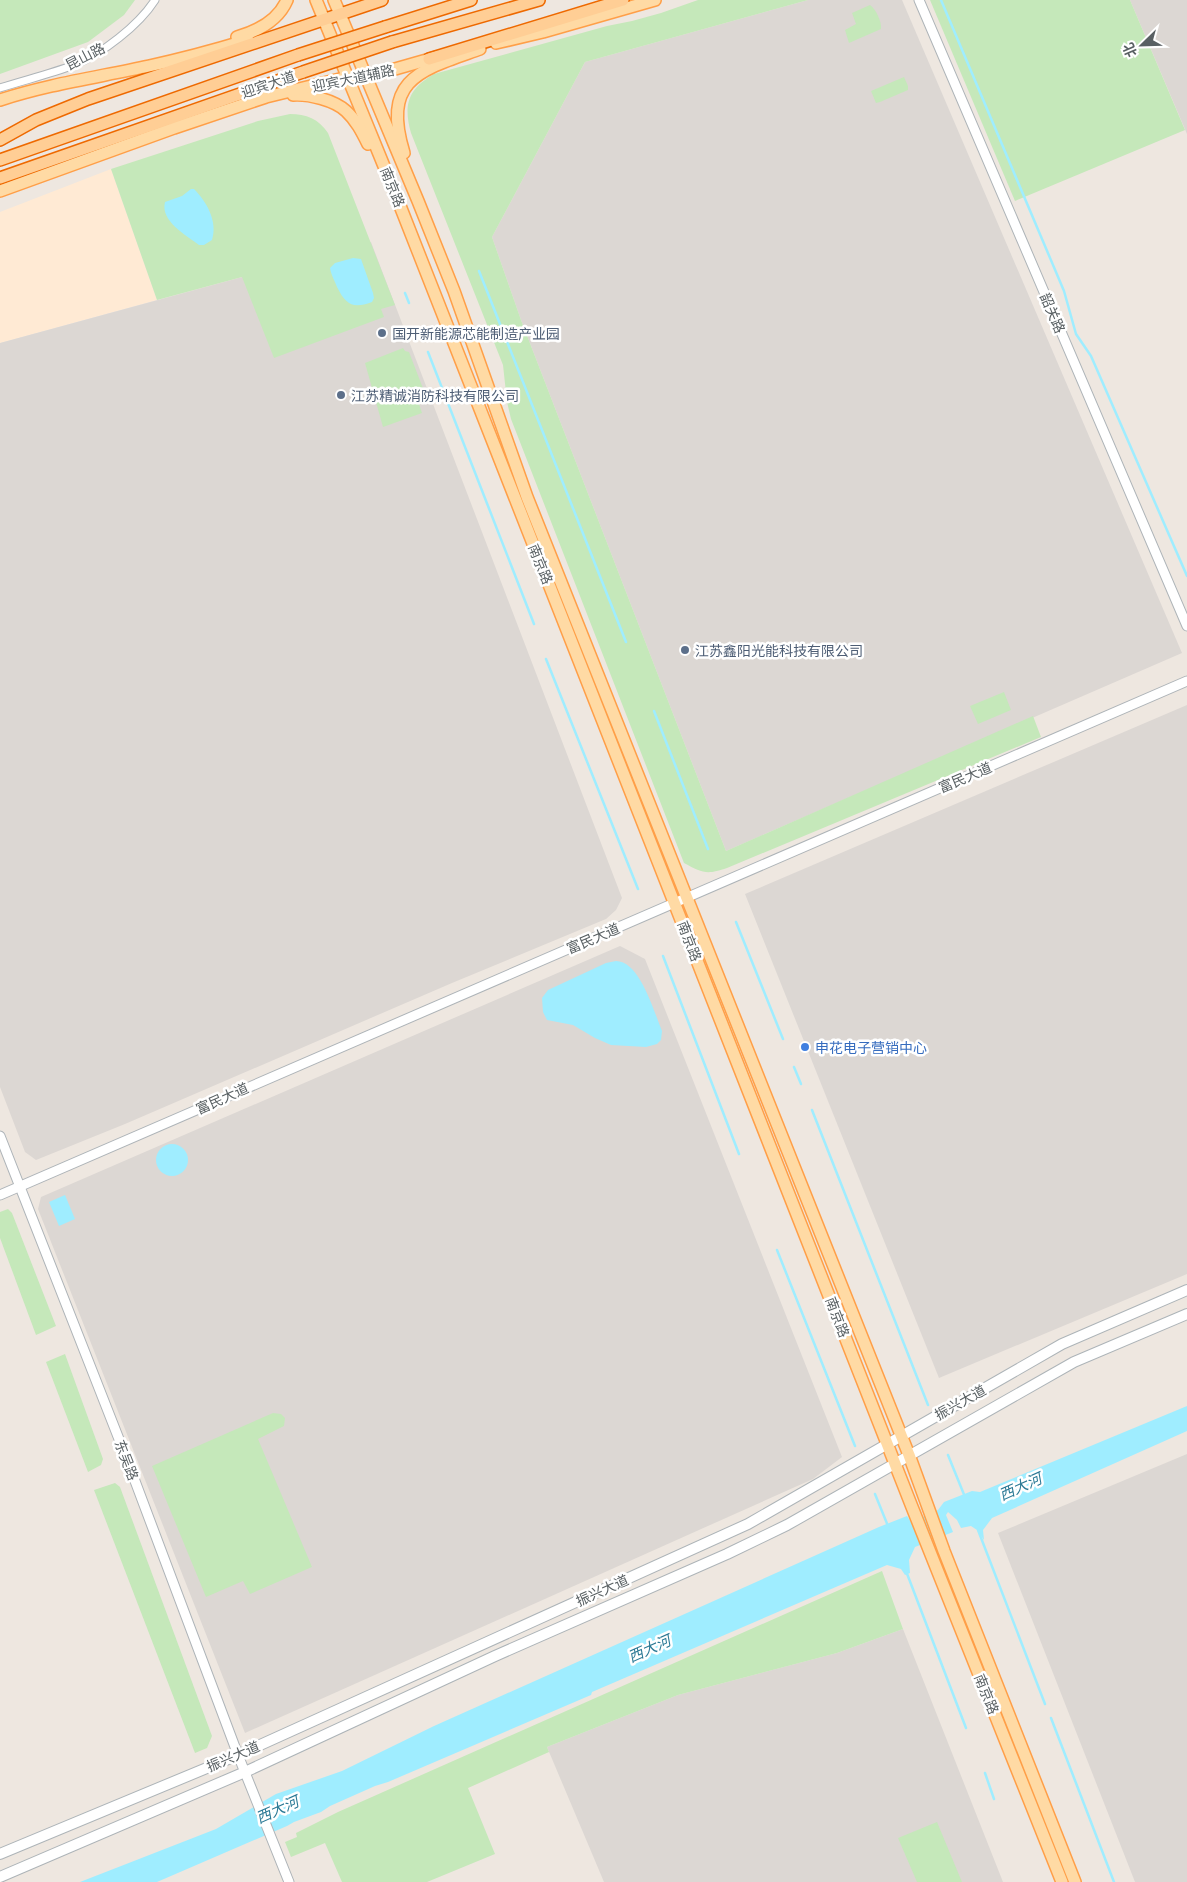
<svg xmlns="http://www.w3.org/2000/svg" width="1187" height="1882" font-family="Lato,'Noto Sans SC',sans-serif">
<style>
.commercial{fill:#ffead4}
.industrial{fill:#dcd7d3}
.green{fill:#c5e8ba}
.water{fill:#9fedff}
.lines{fill:none;stroke-linecap:round;stroke-linejoin:round}
.stream{stroke:#9fedff;stroke-width:2.5}
.minor-casing{stroke:#aeb4b8;stroke-width:9}
.tertiary-casing{stroke:#aeb4b8;stroke-width:11}
.secondary-casing{stroke:#adb4b8;stroke-width:12}
.primary-casing{stroke:#ff9f48;stroke-width:14}
.trunk-casing{stroke:#ee6900;stroke-width:14}
.minor{stroke:#fff;stroke-width:7}
.tertiary{stroke:#fff;stroke-width:9}
.secondary{stroke:#fff;stroke-width:10}
.primary{stroke:#ffdaa4;stroke-width:11}
.trunk{stroke:#ffce95;stroke-width:11}
.trunk-bridge-casing{stroke:#ee6900;stroke-width:14;stroke-linecap:butt}
.trunk-bridge{stroke:#ffce95;stroke-width:11}
.service-dot{fill:#5c6f8a;stroke:#fff;stroke-width:2}
.shop-dot{fill:#3f7fe0;stroke:#fff;stroke-width:2}
.labels{text-anchor:middle;dominant-baseline:central;stroke-width:5;stroke-linejoin:round;paint-order:stroke}
.street-label{font-size:14px;fill:#596063;stroke:#fff}
.service-label{font-size:14px;fill:#4e5e75;stroke:#fff;text-anchor:start}
.shop-label{font-size:14px;fill:#366cbe;stroke:#fff;text-anchor:start}
.water-label{font-size:15px;font-style:italic;fill:#2b7995;stroke:#fff}
</style>
<rect width="100%" height="100%" fill="#eee7e0"/>
<path class="commercial" d="M111 169 157 300 0 343V212Z"/>
<g class="industrial">
<path d="M808 0H902L1182 653 726 851 521 320 492 237 585 62Z"/>
<path d="M1130 0H1187V134Z"/>
<path d="M371 242 622 898 616 910 606 919 452 983 125 1124 36 1160 25 1152 0 1087V343Z"/>
<path d="M1187 705V1274L939 1378 745 894Z"/>
<path d="M620 946 645 959 842 1457 813 1479 245 1733 38 1209 41 1197Z"/>
<path d="M1187 1454V1882H1135L998 1533Z"/>
<path d="M903 1629 1003 1882H604L547 1747 678 1695 837 1653Z"/>
</g>
<g class="green">
<path d="M0 0H135L124 15 88 42 0 74Z"/>
<path d="M698 0H808L585 62 492 237 521 320 726 851 1033 716 1041 737 727 868C707 875 702 873 684 863L511 419 507 402 503 365 411 133C403 105 408 89 434 74L607 26 632 21 661 13Z"/>
<path d="M930 0H1130L1185 130 1015 201Z"/>
<path d="M870 5C876 9 882 22 881 29L849 43 845 30 856 24 852 13Z"/>
<path d="M904 77 908 86V90L880 102 876 103 871 91Z"/>
<path d="M290 114C306 114 319 119 328 133L395 305 381 309 384 317 274 358 242 277 157 300 111 169 258 121Z"/>
<path d="M403 348 405 351 409 352 424 391 416 395 422 413 383 427 365 363Z"/>
<path d="M1004 692 1011 710 978 724 970 706Z"/>
<path d="M8 1209 12 1213 56 1326 36 1335 0 1238V1212Z"/>
<path d="M65 1354 103 1459 101 1465 88 1472 46 1362Z"/>
<path d="M273 1413 281 1414 285 1418 284 1426 258 1439 312 1567 250 1594 243 1581 206 1597 152 1466Z"/>
<path d="M115 1483 120 1487 212 1736 207 1748 195 1753 94 1490Z"/>
<path d="M882 1571 903 1629 837 1653 678 1695 547 1747 549 1752 468 1788 495 1854 427 1882H342L325 1843 291 1857 285 1842 297 1837 296 1833 338 1812Z"/>
<path d="M937 1822 962 1882H917L898 1838Z"/>
</g>
<g class="water">
<path d="M191 189H194C207 202 218 222 212 240L204 245H199C186 235 160 221 165 202L182 196Z"/>
<path d="M353 258 361 259 373 293 374 298 372 302C353 309 346 305 337 287 335 281 331 275 330 268L335 263Z"/>
<path d="M616 961C640 961 654 1012 662 1031L661 1040 657 1044 646 1047 611 1045 595 1038 573 1025 547 1020 543 1012 542 998 548 990 606 963Z"/>
<circle cx="172" cy="1160" r="16"/>
<path d="M65 1195 75 1219 59 1226 49 1202Z"/>
<path d="M1187 1406V1431L992 1518 983 1530 984 1540 977 1530 971 1526 961 1528 957 1520 948 1512 946 1515 953 1532 915 1547 909 1560 910 1573 905 1575 901 1569 887 1565 592 1692 591 1695 388 1782 375 1786 330 1806 321 1812 294 1822 287 1826 157 1882H80L216 1829 276 1794 342 1771 434 1726 879 1527 907 1516 911 1522 938 1510 944 1502 972 1491 980 1492Z"/>
</g>
<g class="lines">
<g class="stream">
<path d="M941 0 1064 291 1076 334 1091 356 1098 372 1187 576"/>
<path d="M479 271 626 642"/>
<path d="M405 293 409 303"/>
<path d="M428 352 534 624"/>
<path d="M546 659 638 889"/>
<path d="M654 711 708 849"/>
<path d="M736 922 783 1039"/>
<path d="M663 956 739 1154"/>
<path d="M794 1067 801 1084"/>
<path d="M812 1110 928 1405"/>
<path d="M777 1250 855 1446"/>
<path d="M948 1455 965 1497"/>
<path d="M875 1494 888 1526"/>
<path d="M978 1530 1045 1704"/>
<path d="M906 1571 966 1728"/>
<path d="M1051 1718 1114 1882"/>
<path d="M985 1773 994 1799"/>
</g>
<defs>
<path id="minor" d="M0 88C25 80 50 74 74 65 102 54 139 25 155 0"/>
<g id="tertiary">
<path d="M919 0 1187 626"/>
<path d="M0 1136 126 1457 238 1755 289 1882"/>
<path d="M0 1195 1187 681"/>
</g>
<g id="secondary">
<path d="M0 1854 238 1755 748 1524 1062 1344 1187 1290"/>
<path d="M0 1877 245 1772 495 1656 727 1554 787 1525 1074 1362 1187 1314"/>
</g>
<g id="primary">
<path d="M316 0 395 193 912 1507 1062 1882"/>
<path d="M334 0 418 201 454 291 527 497 909 1455 944 1551 1075 1882"/>
<path d="M237 37C258 31 278 21 287 0"/>
<path d="M496 43 543 32 655 0"/>
<path d="M293 95C309 94 334 100 346 111 356 120 362 132 368 144"/>
<path d="M0 100C49 84 99 77 149 66 182 59 215 50 248 40"/>
<path d="M404 153C381 78 421 70 480 49"/>
<path d="M0 191 174 128 266 97 348 77H367L437 57"/>
</g>
<g id="trunk">
<path d="M385 27 471 0"/>
<path d="M392 42 539 0"/>
<path d="M429 59 623 0"/>
<path d="M0 140 36 120 88 99 382 0"/>
<path d="M0 160 298 55"/>
<path d="M0 178 303 72"/>
</g>
</defs>
<use href="#minor" class="minor-casing"/>
<use href="#tertiary" class="tertiary-casing"/>
<use href="#secondary" class="secondary-casing"/>
<use href="#primary" class="primary-casing"/>
<use href="#trunk" class="trunk-casing"/>
<use href="#minor" class="minor"/>
<use href="#tertiary" class="tertiary"/>
<use href="#secondary" class="secondary"/>
<use href="#primary" class="primary"/>
<use href="#trunk" class="trunk"/>
<defs>
<g id="trunk-bridge">
<path d="M298 55 385 27"/>
<path d="M303 72 392 42"/>
</g>
</defs>
<use href="#trunk-bridge" class="trunk-bridge-casing"/>
<use href="#trunk-bridge" class="trunk-bridge"/>
</g>
<g class="service-dot">
<circle cx="382" cy="333" r="5"/>
<circle cx="341" cy="395" r="5"/>
<circle cx="685" cy="650" r="5"/>
</g>
<circle class="shop-dot" cx="805" cy="1047" r="5"/>
<g class="labels">
<g class="street-label">
<text transform="translate(85 56) rotate(-27)">昆山路</text>
<text transform="translate(353 78) rotate(-12)">迎宾大道辅路</text>
<text transform="translate(268 84) rotate(-19)">迎宾大道</text>
<text transform="translate(393 187) rotate(68)">南京路</text>
<text transform="translate(1053 313) rotate(67)">韶关路</text>
<text transform="translate(541 564) rotate(68)">南京路</text>
<text transform="translate(965 777) rotate(-23)">富民大道</text>
<text transform="translate(593 938) rotate(-23)">富民大道</text>
<text transform="translate(690 941) rotate(69)">南京路</text>
<text transform="translate(222 1098) rotate(-24)">富民大道</text>
<text transform="translate(838 1317) rotate(69)">南京路</text>
<text transform="translate(960 1402) rotate(-29)">振兴大道</text>
<text transform="translate(127 1460) rotate(69)">东吴路</text>
<text transform="translate(602 1590) rotate(-24)">振兴大道</text>
<text transform="translate(987 1694) rotate(68)">南京路</text>
<text transform="translate(233 1756) rotate(-23)">振兴大道</text>
</g>
<g class="service-label">
<text x="392" y="333">国开新能源芯能制造产业园</text>
<text x="351" y="395">江苏精诚消防科技有限公司</text>
<text x="695" y="650">江苏鑫阳光能科技有限公司</text>
</g>
<g class="shop-label">
<text x="815" y="1047">申花电子营销中心</text>
</g>
<g class="water-label">
<text transform="translate(1020 1486) rotate(-24)">西大河</text>
<text transform="translate(649 1648) rotate(-24)">西大河</text>
<text transform="translate(277 1809) rotate(-24)">西大河</text>
</g>
</g>
<g transform="translate(1142 45) rotate(247)" stroke="#ffffff" stroke-width="4" paint-order="stroke">
<path d="M0-4L9 19L0 12L-9 19Z" fill="#596063"/>
<text y="-8" font-size="14" font-weight="bold" text-anchor="middle" fill="#596063">北</text>
</g>
</svg>
